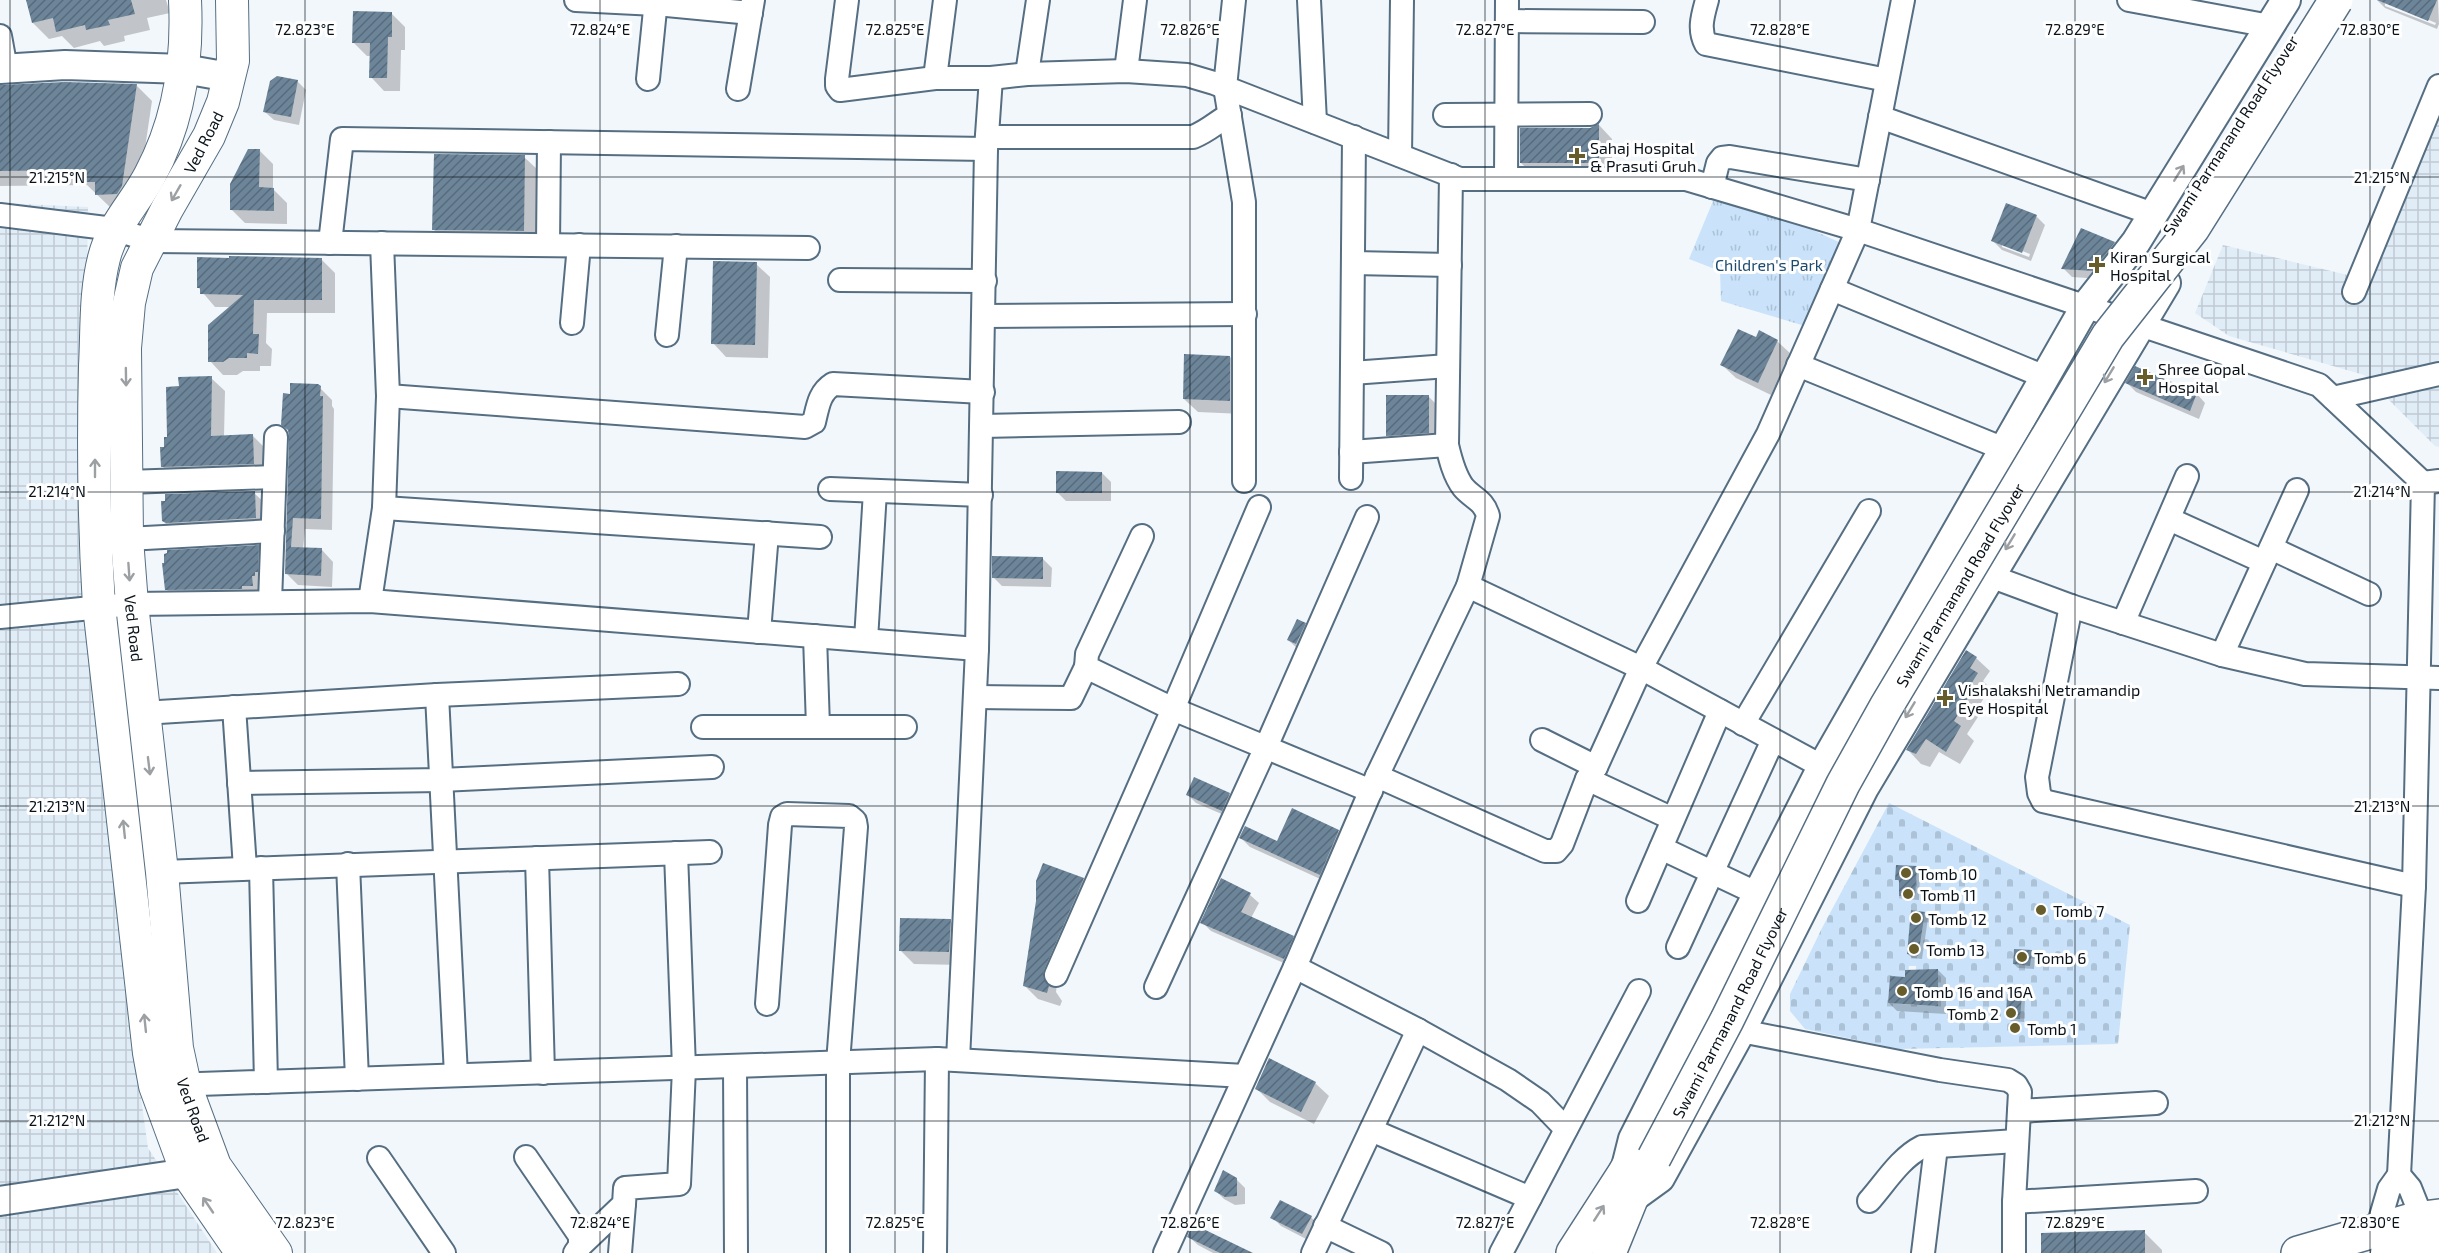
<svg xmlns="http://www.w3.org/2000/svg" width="2439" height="1253" font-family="'Exo 2',sans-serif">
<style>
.industrial{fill:url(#industrial-grid)}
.cemetery{fill:url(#cemetery-stones);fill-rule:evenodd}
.park{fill:url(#park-tufts)}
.shadow{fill:#0003;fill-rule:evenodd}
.building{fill:url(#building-hatch)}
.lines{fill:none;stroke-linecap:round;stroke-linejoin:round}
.minor-casing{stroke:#566e82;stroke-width:26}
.tertiary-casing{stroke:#566e82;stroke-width:32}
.secondary-casing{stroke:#566e82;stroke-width:34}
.trunk-casing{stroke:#566e82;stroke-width:36}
.minor{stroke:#fff;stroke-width:22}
.tertiary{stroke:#fff;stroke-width:28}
.secondary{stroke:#fff;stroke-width:32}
.trunk{stroke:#fff;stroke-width:33}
.trunk-bridge-casing{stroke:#566e82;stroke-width:36;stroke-linecap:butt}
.trunk-bridge{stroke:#fff;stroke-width:33}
.oneway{stroke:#9da0a3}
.ticks{fill:none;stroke:#091219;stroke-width:1.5;stroke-opacity:0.45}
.poi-dot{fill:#665d2a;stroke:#fff;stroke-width:2}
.labels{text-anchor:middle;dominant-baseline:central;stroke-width:6;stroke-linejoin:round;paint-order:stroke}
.street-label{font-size:16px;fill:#091219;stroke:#fff}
.poi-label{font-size:16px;fill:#091219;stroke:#fff;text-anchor:start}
.park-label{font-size:16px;fill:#1d4b6e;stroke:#fff}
.ticks-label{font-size:15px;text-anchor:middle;fill:#091219;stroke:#fff;stroke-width:6;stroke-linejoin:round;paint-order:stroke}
</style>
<defs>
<pattern id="industrial-grid" width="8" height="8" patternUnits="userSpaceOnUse" patternTransform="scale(1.5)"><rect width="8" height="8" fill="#e0edf7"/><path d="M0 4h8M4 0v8" fill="none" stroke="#bfcad3"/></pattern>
<pattern id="cemetery-stones" width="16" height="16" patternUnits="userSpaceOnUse" patternTransform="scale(1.5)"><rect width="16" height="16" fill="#cae3fa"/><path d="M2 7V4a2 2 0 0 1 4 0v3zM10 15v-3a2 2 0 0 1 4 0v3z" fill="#acc2d6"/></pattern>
<pattern id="park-tufts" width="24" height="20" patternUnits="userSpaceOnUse" patternTransform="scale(1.5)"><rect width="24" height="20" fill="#cae3fa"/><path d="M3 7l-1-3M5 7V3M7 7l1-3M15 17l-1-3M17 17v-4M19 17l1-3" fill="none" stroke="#acc2d6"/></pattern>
<pattern id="building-hatch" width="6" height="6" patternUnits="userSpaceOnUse" patternTransform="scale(1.5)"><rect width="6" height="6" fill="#6d8599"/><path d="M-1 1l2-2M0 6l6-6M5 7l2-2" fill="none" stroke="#586b7c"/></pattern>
</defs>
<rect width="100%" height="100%" fill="#f2f7fc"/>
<g class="industrial">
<path d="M2439 80V447L2435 446 2364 375 2229 336 2195 313 2223 245 2352 276Z"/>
<path d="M0 203 88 207 85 434 130 1019 148 1148 217 1253H0Z"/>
</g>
<path class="cemetery" d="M1889 803 2130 925 2118 1044 1899 1049 1805 1029 1790 1011V994L1822 928ZM1909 966H1916L1914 1005 1888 1003 1890 977 1908 978Z"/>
<path class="park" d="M1713 201 1772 211 1843 244 1805 326 1721 301 1720 271 1689 259Z"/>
<g class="shadow">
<path d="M27 0H166L170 13 147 18 150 30 124 36 125 41 104 46 100 41 74 48 62 36 49 39 33 23Z"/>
<path d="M2377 0H2438L2439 24 2437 29 2385 8ZM2385 2 2436 23 2435 25 2385 6Z"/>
<path d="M391 13 405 27V50H401L400 91H384L371 77V56H367L353 42Z"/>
<path d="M297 81 306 90 299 125 274 120 265 112Z"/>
<path d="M136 85 152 101 137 202 112 209 87 185 0 186V87Z"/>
<path d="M1599 125 1612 139V176H1535L1521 163Z"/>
<path d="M260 151 273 164V189L287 203V224L245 223 231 209Z"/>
<path d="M524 157 538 170 537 244 447 243 434 230Z"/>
<path d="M2036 216 2045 225 2031 261 2002 250 1993 241ZM2002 243 2030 254 2029 257 2002 247Z"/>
<path d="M2082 230 2114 243 2123 251 2102 279 2072 277 2063 268Z"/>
<path d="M322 260 335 273V313H267L266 343 272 349 271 366H260V371H243L237 375H223L210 361 231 307H215L198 287Z"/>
<path d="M756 264 770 277 768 358 726 357 713 343Z"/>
<path d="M1757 339 1777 341 1791 354 1771 395 1736 378 1722 365Z"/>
<path d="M1230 357 1243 371V414L1198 412 1184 399Z"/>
<path d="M2136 368 2197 394 2205 403 2199 419 2136 392 2127 383Z"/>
<path d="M211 378 225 391 224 437 253 436 266 449 267 477 176 480 163 467 180 388Z"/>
<path d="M320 388 332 400V406L334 409 332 530 305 529 303 549 322 550 333 562 332 587 298 585 286 573 291 395Z"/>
<path d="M1428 396 1442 410 1441 446 1401 449 1387 435Z"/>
<path d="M1102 473 1111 482V501H1066L1058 493Z"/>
<path d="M254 493 268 506 269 531 177 535 163 521Z"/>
<path d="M258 547 271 560 265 599 180 603 166 589Z"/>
<path d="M1043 559 1052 568 1051 587 1002 586 993 577Z"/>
<path d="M1305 624 1314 633 1297 648 1288 640Z"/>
<path d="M1976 658 1990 671 1983 681 1990 688 1979 706 1983 709 1967 734 1974 741 1960 764 1939 752 1930 767 1921 764 1908 750Z"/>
<path d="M1187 794H1229L1238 803 1231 818 1196 803Z"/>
<path d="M1338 831 1347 840 1329 883 1250 847 1241 838 1278 843Z"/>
<path d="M1916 867 1920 871 1919 900 1904 899 1900 895V883L1897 879Z"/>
<path d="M1083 879 1096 893 1057 984 1056 992 1062 1001 1060 1006 1038 999 1024 985Z"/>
<path d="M1250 895 1259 903 1251 918 1293 937 1302 946 1293 967 1211 931 1202 922Z"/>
<path d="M1924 914 1928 918 1922 959 1912 958 1908 954Z"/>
<path d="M950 921 964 934 962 965 914 964 900 950Z"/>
<path d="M2031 951 2035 955 2034 969 2018 968 2014 964Z"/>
<path d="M1938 970 1946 978V1014L1897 1011 1889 1003 1906 979Z"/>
<path d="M2021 996 2025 1000 2024 1022 2011 1021 2007 1017Z"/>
<path d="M1315 1083 1329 1096 1314 1124 1270 1102 1256 1088Z"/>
<path d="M1236 1179 1245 1188V1204L1235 1205 1224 1199 1215 1190Z"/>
<path d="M1272 1217H1311L1319 1226 1312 1242 1281 1226Z"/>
<path d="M2144 1232 2162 1250V1253H2043Z"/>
<path d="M1189 1237 1243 1253H1213L1198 1245Z"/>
</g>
<g class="building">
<path d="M26 0H131L135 14 108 20 110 25 86 30 85 25 56 32 53 18 32 23Z"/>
<path d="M2377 0H2437L2428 21Z"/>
<path d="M353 11 392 12V37H388L387 78H369L370 43H352Z"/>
<path d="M277 76 298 80 291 117 263 112 270 81Z"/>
<path d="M65 82 137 84 122 186 117 194 95 195V182H82V170L0 171V85Z"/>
<path d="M1599 124V163H1520V128H1590Z"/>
<path d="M248 149H260L259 187 274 188V211L230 210V184Z"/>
<path d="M434 154 525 155 524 231 432 230Z"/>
<path d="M2006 203 2037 215 2022 253 1991 241Z"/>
<path d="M2081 228 2115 242 2093 271 2061 269Z"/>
<path d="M229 256 322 258V300H254L253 334H259L258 354 247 353V358H229L223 362H208V325L243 295 200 294V288H197V257L229 258Z"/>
<path d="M713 261 757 262 755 345 711 344Z"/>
<path d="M1738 329 1756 337 1759 330 1778 340 1758 383 1720 365Z"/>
<path d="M1184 354 1230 356V401L1183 399Z"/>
<path d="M2135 366 2197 393 2190 411 2125 383Z"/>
<path d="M212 376 211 436 253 434 254 464 161 467 160 447H164V437H167L166 387 179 386 178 377Z"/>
<path d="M290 383 318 384 321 386 320 396H323L321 519 293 518 291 547 322 548 321 576 285 574 289 437 288 430 281 425 283 393 290 394Z"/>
<path d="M1386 395H1429V433L1386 436Z"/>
<path d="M1056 471 1102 472V493H1056Z"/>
<path d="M255 491 256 518 166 523 162 521 161 501H165V494Z"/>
<path d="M259 545 258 572H255V576H252L253 586H242V589L165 590 162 563H164V554L167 553V550Z"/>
<path d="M992 556 1043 557V579L992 578Z"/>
<path d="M1297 619 1306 623 1296 644 1287 640Z"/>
<path d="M1966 650 1977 657 1970 668 1978 673 1966 692 1970 695 1954 721 1961 726 1946 752 1926 739 1916 754 1906 750Z"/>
<path d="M1194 777 1230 793 1222 811 1186 795Z"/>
<path d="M1292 808 1339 830 1320 875 1239 838 1245 826 1277 841Z"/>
<path d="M1043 863 1084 878 1044 970 1043 977 1049 986 1047 993 1023 986 1036 901V881Z"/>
<path d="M1896 865 1917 866 1915 897 1899 896V880H1895Z"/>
<path d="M1221 878 1251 893 1241 912 1294 936 1284 959 1200 923Z"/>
<path d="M1911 910 1925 912 1918 956 1907 954Z"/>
<path d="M900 918 951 919 949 952 899 951Z"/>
<path d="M2014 949 2032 950 2030 966 2013 964Z"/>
<path d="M1938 969V1006L1888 1003 1890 976 1905 977V970Z"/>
<path d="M2007 994H2022L2020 1019 2006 1018Z"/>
<path d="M1269 1058 1316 1082 1301 1112 1255 1089Z"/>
<path d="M1223 1170 1237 1178V1196L1225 1197 1214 1191Z"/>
<path d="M1280 1200 1312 1216 1302 1234 1270 1218Z"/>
<path d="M1193 1224 1253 1253H1220L1187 1237Z"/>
<path d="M2145 1230V1253H2041V1233Z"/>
</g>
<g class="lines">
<defs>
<g id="minor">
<path d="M576 0 656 4 751 13"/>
<path d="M847 0 837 79V86L840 90 935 78H991L1027 74 1126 71 1187 75 1214 83 1460 179H1686L1858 230 2319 385 2423 483"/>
<path d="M1234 0 1225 87 1244 202V481"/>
<path d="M1309 0 1315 122"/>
<path d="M1707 0C1703 15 1698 29 1706 44L1887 80"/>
<path d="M2129 0 2270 26"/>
<path d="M1507 21 1643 22"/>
<path d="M0 36 6 69"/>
<path d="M1126 71 1135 0"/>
<path d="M1027 74 1038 0"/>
<path d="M935 78 945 0"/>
<path d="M648 79 656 0"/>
<path d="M738 89 753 0"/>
<path d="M1445 115 1590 114"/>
<path d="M1880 117 2153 214"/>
<path d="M987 137H1193C1210 130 1216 122 1230 115"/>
<path d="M1400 155 1402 0"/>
<path d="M1451 175 1447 445C1450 458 1454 475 1463 487 1472 498 1484 500 1488 516L1468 586"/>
<path d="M1506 179 1507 0"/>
<path d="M1712 187 1718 163 1722 158 1730 157 1868 180"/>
<path d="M0 215 114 229 152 241 808 248"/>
<path d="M330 243 342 139 986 149"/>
<path d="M548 245 549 142"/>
<path d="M1353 263 1450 265"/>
<path d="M840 280 985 281"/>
<path d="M1832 289 2045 377"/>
<path d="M2354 292 2439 86"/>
<path d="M984 316 1245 314"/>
<path d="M572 323 579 245"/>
<path d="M667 335 676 246"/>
<path d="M1798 365 2004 449"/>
<path d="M1352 373 1448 366"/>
<path d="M388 396 805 427 814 422C818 406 819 393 833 384L983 392"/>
<path d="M2333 398 2439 374"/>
<path d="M982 426 1179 422"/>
<path d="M1351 452 1447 445"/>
<path d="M1351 478 1354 137"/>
<path d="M127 482 274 477"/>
<path d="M830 489 981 495"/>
<path d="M384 508 820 537"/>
<path d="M2169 519 2264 562"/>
<path d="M1142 536 1087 654 1086 667 1173 709 1371 791"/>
<path d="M127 539 273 531"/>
<path d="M2271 548 2369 594"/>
<path d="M1990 576 2071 606 2222 655 2305 674 2439 678"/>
<path d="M370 601 384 508 388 396 382 243"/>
<path d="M270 602 276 437"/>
<path d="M2071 606 2037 777 2039 793 2043 801 2414 886"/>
<path d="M0 617 132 604 370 601 977 649"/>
<path d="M2123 623 2187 476"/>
<path d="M759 632 767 533"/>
<path d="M815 636 818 727"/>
<path d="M866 640 875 491"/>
<path d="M2222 655 2297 490"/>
<path d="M437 695 456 1075"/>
<path d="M975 697 1071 698 1086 667"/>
<path d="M234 707 245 868"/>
<path d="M143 713 437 695 678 684"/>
<path d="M1743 724 1869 511"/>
<path d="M703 727H905"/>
<path d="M1542 740 1596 767"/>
<path d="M1377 776 1545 851H1556L1562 844 1587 779 1596 767 1641 668 1768 434 1858 230 1903 0"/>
<path d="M1587 779 1673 819"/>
<path d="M239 783 441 780 712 767"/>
<path d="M1661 848 1756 893"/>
<path d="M537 858 543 1073"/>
<path d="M348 864 357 1079"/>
<path d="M261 868 266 1082"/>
<path d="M162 872 710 852"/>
<path d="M1638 901 1720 711"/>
<path d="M1678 947 1773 740"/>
<path d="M1295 967 1418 1030 1508 1080 1540 1102 1566 1129"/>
<path d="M1056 975 1173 709 1259 507"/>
<path d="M1156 987 1266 747 1367 517"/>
<path d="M767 1004 780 825 782 817 787 814 849 816 855 821 856 827 838 1063V1253"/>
<path d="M1741 1031 1940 1070 2008 1080 2016 1085 2020 1092 2014 1202V1253"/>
<path d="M958 1060 977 649 986 149 991 78"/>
<path d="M735 1066 736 1253"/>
<path d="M171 1085 937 1059 1245 1076"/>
<path d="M2019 1111 2156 1103"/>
<path d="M1371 1130 1530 1198"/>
<path d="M526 1157 580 1236V1246L575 1253"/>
<path d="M379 1158 444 1253"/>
<path d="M2399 1175 2414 886 2423 483 2439 481"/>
<path d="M1869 1201C1885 1183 1900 1158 1922 1147L2017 1141"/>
<path d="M2014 1202 2196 1191"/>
<path d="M1325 1226 1381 1253"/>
<path d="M2377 1230 2389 1189 2399 1175 2410 1188 2422 1218"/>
<path d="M580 1246 624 1204 625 1188 679 1184 684 1068 676 853"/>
<path d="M620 1253 624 1204"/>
<path d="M935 1253 937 1059"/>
<path d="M1165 1253 1295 967 1377 776 1468 586 1641 668 1836 774"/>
<path d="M1313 1253 1418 1030"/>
<path d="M1501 1253 1639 991"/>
<path d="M1923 1253 1936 1147"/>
</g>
<g id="tertiary">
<path d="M0 69 65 65 184 69 229 77"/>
<path d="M1627 1163 1633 1139 1822 767 2085 307 2136 242 2286 0"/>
<path d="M1631 1199 1660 1178 1741 1031 1864 788 2166 283"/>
<path d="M0 1201 187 1173 210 1167"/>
</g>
<g id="secondary">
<path d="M185 0C188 61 179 121 150 175 135 204 112 225 104 258 95 293 97 330 95 366 93 446 94 526 99 606L149 1053 155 1086 187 1173 242 1253"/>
<path id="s1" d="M232 0 233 61 223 102 209 136 167 209 137 268 129 303 125 348 127 539 132 604 162 872 177 1048 185 1085 215 1166 276 1253"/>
<path d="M2387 1253 2439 1238"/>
</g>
<g id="trunk">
<path d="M1573 1253 1624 1174 1643 1141"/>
<path d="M1609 1253 1631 1199 1642 1178"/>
<path d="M2298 1253 2415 1219 2439 1216"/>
</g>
</defs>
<use href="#minor" class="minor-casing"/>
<use href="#tertiary" class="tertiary-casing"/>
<use href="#secondary" class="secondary-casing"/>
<use href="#trunk" class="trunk-casing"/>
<use href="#minor" class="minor"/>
<use href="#tertiary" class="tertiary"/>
<use href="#secondary" class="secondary"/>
<use href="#trunk" class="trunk"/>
<defs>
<g id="trunk-bridge">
<path id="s2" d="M1654 1158 1727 1020 1843 784 1886 707 2108 336 2193 228 2336 0"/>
</g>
</defs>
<use href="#trunk-bridge" class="trunk-bridge-casing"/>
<use href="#trunk-bridge" class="trunk-bridge"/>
</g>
<defs><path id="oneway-shaft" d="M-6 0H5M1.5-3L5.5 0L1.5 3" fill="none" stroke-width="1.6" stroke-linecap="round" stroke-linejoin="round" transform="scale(1.5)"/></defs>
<g class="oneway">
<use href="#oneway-shaft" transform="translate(2179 173) rotate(-58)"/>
<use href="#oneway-shaft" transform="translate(176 193) rotate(120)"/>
<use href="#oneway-shaft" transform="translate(2109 375) rotate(121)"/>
<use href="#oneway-shaft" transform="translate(126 377) rotate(89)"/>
<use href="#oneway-shaft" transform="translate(95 468) rotate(-90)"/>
<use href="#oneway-shaft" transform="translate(2010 542) rotate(121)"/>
<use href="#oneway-shaft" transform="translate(129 572) rotate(86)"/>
<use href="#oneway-shaft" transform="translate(1910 710) rotate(121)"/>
<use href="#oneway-shaft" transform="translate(149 766) rotate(83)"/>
<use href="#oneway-shaft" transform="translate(124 829) rotate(-96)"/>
<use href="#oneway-shaft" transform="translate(145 1023) rotate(-96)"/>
<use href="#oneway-shaft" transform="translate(208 1205) rotate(-124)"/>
<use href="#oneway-shaft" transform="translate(1599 1213) rotate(-57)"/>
</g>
<path class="ticks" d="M10 0V1253M305 0V1253M600 0V1253M895 0V1253M1190 0V1253M1485 0V1253M1780 0V1253M2075 0V1253M2370 0V1253M0 177H2439M0 492H2439M0 806H2439M0 1121H2439"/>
<g class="poi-dot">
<path d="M1574 147h6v6h6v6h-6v6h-6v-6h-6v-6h6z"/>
<path d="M2094 256h6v6h6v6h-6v6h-6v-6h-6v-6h6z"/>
<path d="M2142 368h6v6h6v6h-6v6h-6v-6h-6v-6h6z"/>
<path d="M1942 689h6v6h6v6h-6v6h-6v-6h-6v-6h6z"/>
<circle cx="1906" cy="873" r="6"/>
<circle cx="1908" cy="894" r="6"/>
<circle cx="2041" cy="910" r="6"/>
<circle cx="1916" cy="918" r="6"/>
<circle cx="1914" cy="949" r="6"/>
<circle cx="2022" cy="957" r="6"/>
<circle cx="1902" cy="991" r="6"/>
<circle cx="2011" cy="1013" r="6"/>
<circle cx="2015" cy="1028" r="6"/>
</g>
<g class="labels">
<g class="street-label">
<text transform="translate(2230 135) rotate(-57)">Swami Parmanand Road Flyover</text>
<text transform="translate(203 142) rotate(-63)">Ved Road</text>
<text stroke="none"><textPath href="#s2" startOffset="650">Swami Parmanand Road Flyover</textPath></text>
<text stroke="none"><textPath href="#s1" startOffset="652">Ved Road</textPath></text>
<text stroke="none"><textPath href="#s2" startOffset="164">Swami Parmanand Road Flyover</textPath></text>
<text stroke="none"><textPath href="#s1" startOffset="1138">Ved Road</textPath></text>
</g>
<g class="poi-label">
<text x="1590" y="147">Sahaj Hospital<tspan x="1590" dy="18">&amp; Prasuti Gruh</tspan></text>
<text x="2110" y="256">Kiran Surgical<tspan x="2110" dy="18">Hospital</tspan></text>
<text x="2158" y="368">Shree Gopal<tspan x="2158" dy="18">Hospital</tspan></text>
<text x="1958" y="689">Vishalakshi Netramandip<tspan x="1958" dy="18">Eye Hospital</tspan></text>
<text x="1918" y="873">Tomb 10</text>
<text x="1920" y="894">Tomb 11</text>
<text x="2053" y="910">Tomb 7</text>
<text x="1928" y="918">Tomb 12</text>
<text x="1926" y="949">Tomb 13</text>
<text x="2034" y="957">Tomb 6</text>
<text x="1914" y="991">Tomb 16 and 16A</text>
<text x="1999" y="1013" text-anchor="end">Tomb 2</text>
<text x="2027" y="1028">Tomb 1</text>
</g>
<g class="park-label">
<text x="1769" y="264">Children's Park</text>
</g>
</g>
<g class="ticks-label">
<text x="305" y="35">72.823°E</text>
<text x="600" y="35">72.824°E</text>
<text x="895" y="35">72.825°E</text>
<text x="1190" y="35">72.826°E</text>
<text x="1485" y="35">72.827°E</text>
<text x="1780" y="35">72.828°E</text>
<text x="2075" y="35">72.829°E</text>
<text x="2370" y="35">72.830°E</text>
<text x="57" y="183">21.215°N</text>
<text x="2382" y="183">21.215°N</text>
<text x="57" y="497">21.214°N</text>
<text x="2382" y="497">21.214°N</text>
<text x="57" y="812">21.213°N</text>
<text x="2382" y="812">21.213°N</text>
<text x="57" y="1126">21.212°N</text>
<text x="2382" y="1126">21.212°N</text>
<text x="305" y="1228">72.823°E</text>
<text x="600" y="1228">72.824°E</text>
<text x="895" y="1228">72.825°E</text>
<text x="1190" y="1228">72.826°E</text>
<text x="1485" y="1228">72.827°E</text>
<text x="1780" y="1228">72.828°E</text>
<text x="2075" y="1228">72.829°E</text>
<text x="2370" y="1228">72.830°E</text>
</g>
</svg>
